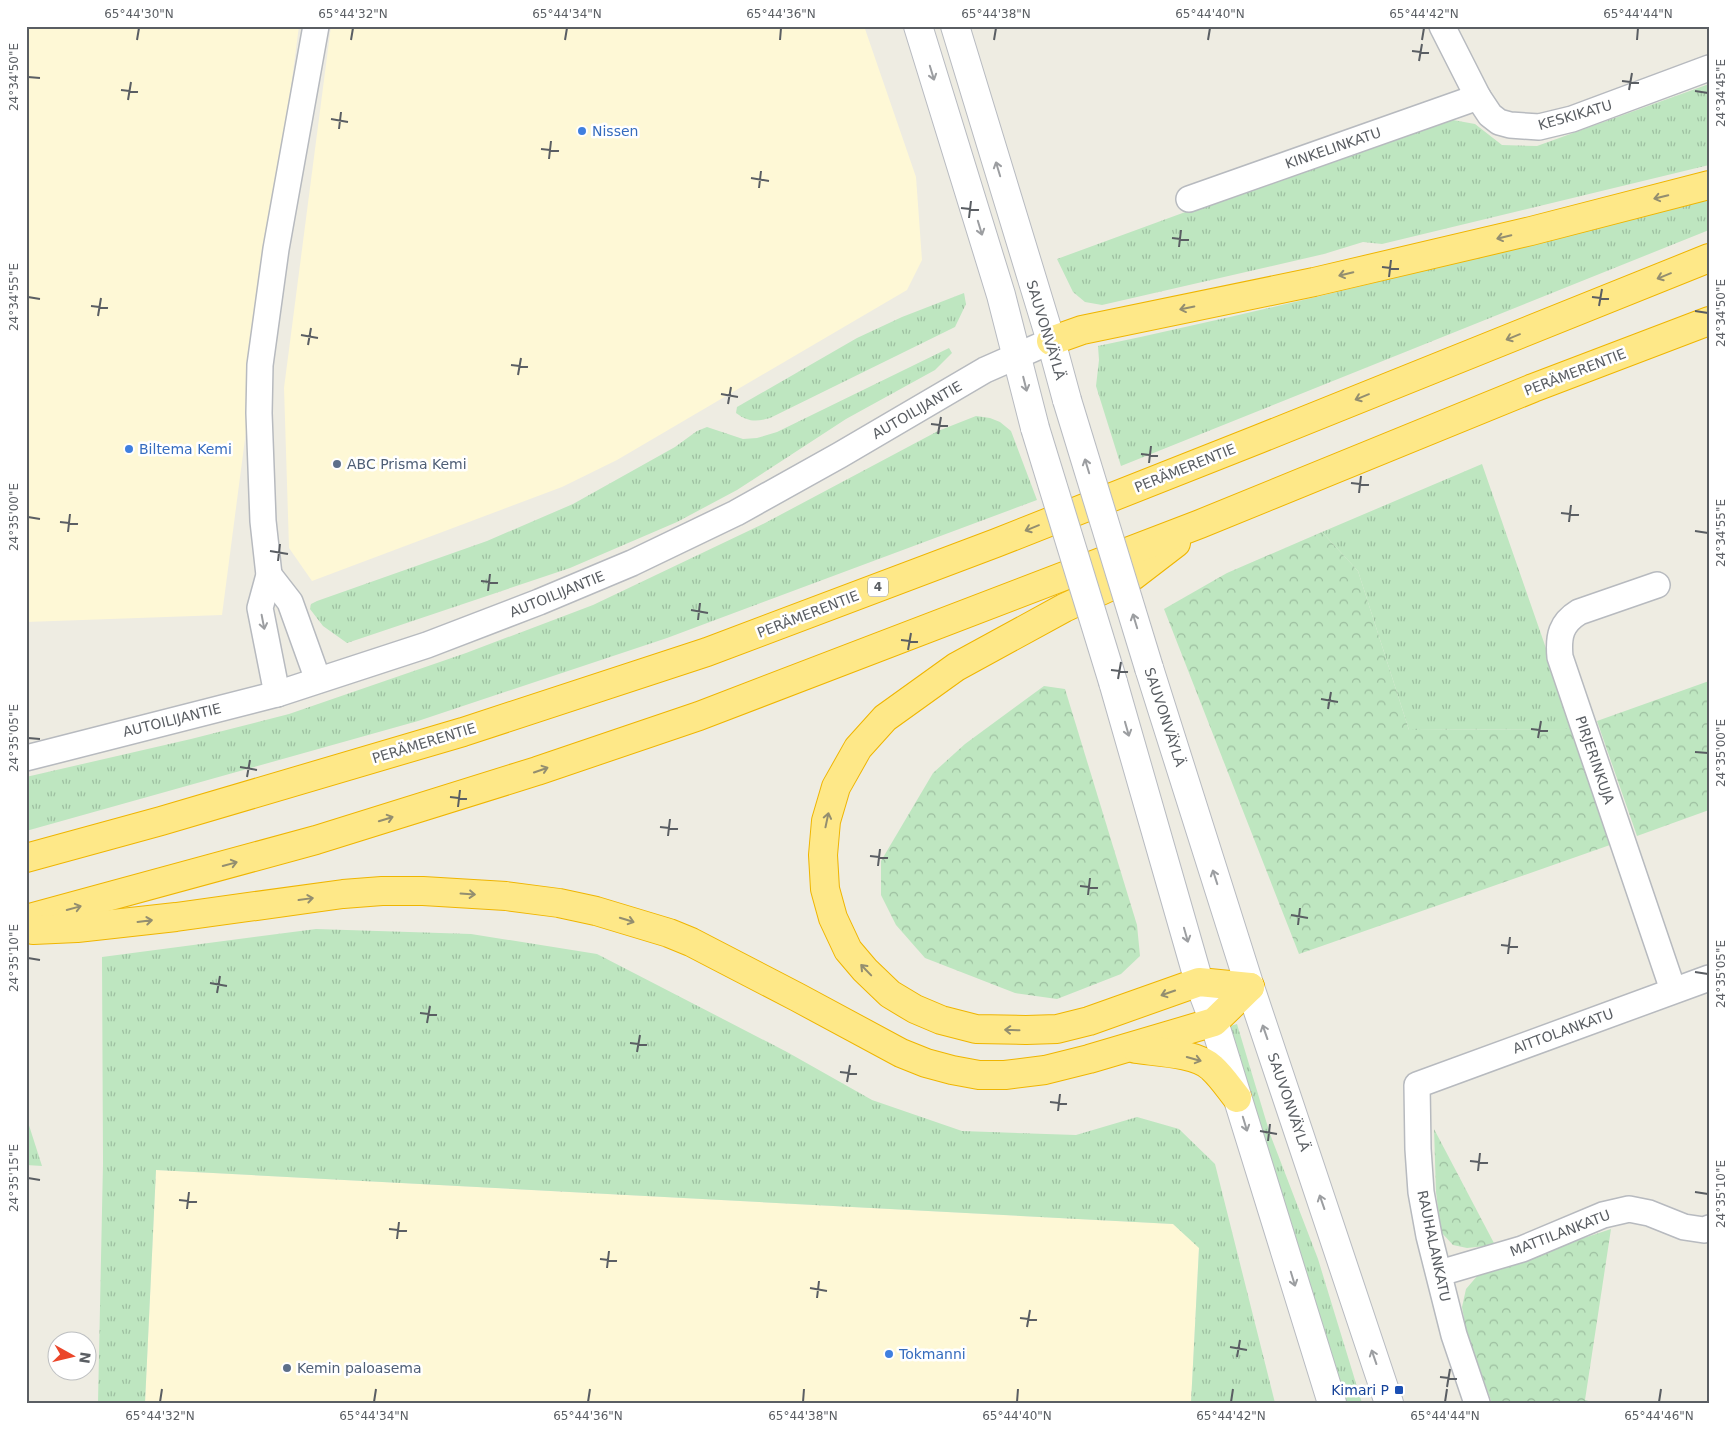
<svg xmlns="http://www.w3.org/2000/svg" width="1735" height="1429" font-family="'DejaVu Sans',sans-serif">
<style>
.commercial{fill:#fef8d6}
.grass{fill:url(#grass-tufts)}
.forest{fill:url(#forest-crowns)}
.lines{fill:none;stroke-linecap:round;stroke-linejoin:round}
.street-casing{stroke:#b7babf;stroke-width:28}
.secondary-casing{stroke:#b8bbc1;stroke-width:30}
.highway-casing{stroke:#efb500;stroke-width:30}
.street{stroke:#fff;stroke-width:25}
.secondary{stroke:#fff;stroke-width:28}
.highway{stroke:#fee888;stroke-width:28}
.secondary-bridge-casing{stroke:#b8bbc1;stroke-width:30;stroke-linecap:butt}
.secondary-bridge{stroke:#fff;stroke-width:28}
.oneway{stroke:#9c9ea1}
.oneway2{stroke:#938e70}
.ticks{fill:none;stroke:#5a5e63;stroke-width:2}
.shop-dot{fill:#3f7fe0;stroke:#fff;stroke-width:2}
.service-dot{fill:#5c6f8a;stroke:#fff;stroke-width:2}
.transit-dot{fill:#1a4fb4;stroke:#fff;stroke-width:2}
.labels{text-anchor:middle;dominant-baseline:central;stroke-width:5;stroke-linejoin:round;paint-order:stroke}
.shield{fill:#fff;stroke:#8c8e92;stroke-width:1}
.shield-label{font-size:12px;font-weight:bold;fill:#5a5e63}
.street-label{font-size:14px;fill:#5a5e63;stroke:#fff}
.shop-label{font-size:14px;fill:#366cbe;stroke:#fff;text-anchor:start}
.service-label{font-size:14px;fill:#4e5e75;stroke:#fff;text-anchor:start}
.transit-label{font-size:14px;fill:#164399;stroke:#fff;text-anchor:end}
.neatline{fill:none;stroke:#5a5e63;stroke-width:2}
.ticks-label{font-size:12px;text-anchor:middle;fill:#5a5e63}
</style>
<defs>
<pattern id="grass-tufts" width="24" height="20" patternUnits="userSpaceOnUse" patternTransform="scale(1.25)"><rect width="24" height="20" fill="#bee6c0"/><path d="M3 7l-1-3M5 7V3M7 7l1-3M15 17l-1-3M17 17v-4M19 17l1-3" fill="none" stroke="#9dbea0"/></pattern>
<pattern id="forest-crowns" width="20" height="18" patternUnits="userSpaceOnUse" patternTransform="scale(1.25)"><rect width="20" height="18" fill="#bee6c0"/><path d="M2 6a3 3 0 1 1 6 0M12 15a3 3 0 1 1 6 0" fill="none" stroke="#9dbea0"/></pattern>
</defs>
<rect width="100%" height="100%" fill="#eeece2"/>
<g class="commercial">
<path d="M26 26H299L222 615 26 622Z"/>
<path d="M331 26H864L916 177 922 260 907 290 617 460 562 487 312 581 289 548 284 388Z"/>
<path d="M156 1170 1173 1224 1199 1247 1191 1403H145Z"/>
</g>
<g class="grass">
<path d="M1709 84V165L1382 244 1363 242 1324 254 1102 305 1085 302 1073 292 1057 259 1425 124 1453 120 1475 124 1502 145 1537 146Z"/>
<path d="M1709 199V230L1121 466 1096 386 1099 360 1098 346C1303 303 1506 250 1709 199Z"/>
<path d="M964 293 966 304 955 327 770 418C756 422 748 422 736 413L737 407 857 338 902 317Z"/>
<path d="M949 348 952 353 935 370 846 419 737 490 677 522 570 568 347 643 323 626 310 609 311 604 317 601 487 541 573 504 675 447 697 431 707 427 743 439 757 438 777 432Z"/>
<path d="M976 416 990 418 1000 422 1011 431 1037 500 667 638 418 721 26 831V777L191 739 289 714 466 653 593 605 765 523 938 431Z"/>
<path d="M1482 464 1574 729 1409 730 1358 571 1322 532Z"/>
<path d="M316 929 471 934 597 954 787 1052 872 1100 962 1131 1076 1135 1137 1117 1179 1129 1215 1164 1275 1403H1191L1199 1248 1173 1224 156 1170 145 1403H98L103 1163 102 957Z"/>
<path d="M1237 1024 1270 1134 1318 1259 1362 1403H1346L1334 1372 1230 1026Z"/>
<path d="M26 1116 42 1166 26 1165Z"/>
</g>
<g class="forest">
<path d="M1322 532 1358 571 1409 730 1574 729 1610 845 1299 954 1164 609 1227 573Z"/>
<path d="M1709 681V810L1637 836 1597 721Z"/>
<path d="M1044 686 1065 689 1137 925 1140 956 1121 974 1057 999 1015 993 925 958 896 925 881 895V861L933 773 965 744Z"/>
<path d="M1434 1129 1495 1245 1467 1248 1453 1245 1441 1232 1436 1192Z"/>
<path d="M1611 1229 1585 1400 1596 1403H1492L1467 1335 1462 1307 1466 1289 1478 1275 1505 1264Z"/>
</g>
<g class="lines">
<defs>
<g id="street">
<path d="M1442 26 1478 97 1490 115 1499 122 1510 125 1539 127 1572 119 1709 68"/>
<path d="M1189 199 1478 97"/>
<path d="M269 575 290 602 318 680"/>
<path d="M1657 585 1579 612C1561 623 1558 636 1560 657L1673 990"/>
<path d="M277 694 260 608 269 575 263 521 259 413 260 365 276 249 316 26"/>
<path d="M26 758 277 694 427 645 539 602 632 563 736 513 840 455 985 370 1051 341"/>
<path d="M1440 1273 1522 1249 1603 1215 1629 1209 1649 1213 1684 1227 1704 1230 1709 1228"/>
<path d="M1477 1403 1454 1335 1429 1236 1421 1192 1418 1149 1417 1085 1709 978"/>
</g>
<g id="secondary">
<path d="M918 26 1001 295 1035 428"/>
<path d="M955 26 1051 341 1067 400"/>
<path d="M1149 668 1250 987 1389 1403"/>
<path d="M1113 682 1199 982 1214 1022 1332 1403"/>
</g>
<g id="highway">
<path d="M1051 341 1082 330 1314 282 1531 231 1709 185"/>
<path d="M1176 543 1133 576 1064 608 956 667 885 718 858 748 836 787 826 821 823 855 825 889 833 918 848 950 865 970 890 994 915 1009 941 1020 976 1029 1026 1030 1057 1029 1089 1021 1199 982 1250 987"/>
<path d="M26 858 161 821 463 732 707 652 996 543 1259 439 1709 258"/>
<path d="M26 919 316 840 537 771 699 716 1200 524 1533 388 1709 321"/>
<path d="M33 930 77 928 176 917 343 894 382 891H423L506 896 559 903 596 911 669 933 691 942 797 997 901 1053 926 1063 952 1070 979 1075H1005L1045 1070 1089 1059 1214 1022 1250 987"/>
<path d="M1136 1049C1156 1052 1197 1053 1212 1068 1221 1076 1229 1088 1237 1098"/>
</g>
</defs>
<use href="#street" class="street-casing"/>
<use href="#secondary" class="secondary-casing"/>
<use href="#highway" class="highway-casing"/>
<use href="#street" class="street"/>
<use href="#secondary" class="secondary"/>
<use href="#highway" class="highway"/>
<defs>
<g id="secondary-bridge">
<path d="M1067 400 1149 668"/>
<path d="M1035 428 1113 682"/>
</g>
</defs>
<use href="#secondary-bridge" class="secondary-bridge-casing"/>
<use href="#secondary-bridge" class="secondary-bridge"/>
</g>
<defs><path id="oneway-shaft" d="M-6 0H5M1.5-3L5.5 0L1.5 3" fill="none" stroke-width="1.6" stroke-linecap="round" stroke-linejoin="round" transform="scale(1.25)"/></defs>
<g class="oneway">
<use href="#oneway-shaft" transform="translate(932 73) rotate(73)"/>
<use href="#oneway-shaft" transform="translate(998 169) rotate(-107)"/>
<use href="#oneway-shaft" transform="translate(980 228) rotate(73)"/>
<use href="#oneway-shaft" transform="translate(1025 384) rotate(76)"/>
<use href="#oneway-shaft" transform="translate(1087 466) rotate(-107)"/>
<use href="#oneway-shaft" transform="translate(1135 621) rotate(-107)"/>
<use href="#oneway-shaft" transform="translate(263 622) rotate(79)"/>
<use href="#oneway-shaft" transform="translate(1127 729) rotate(74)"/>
<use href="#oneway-shaft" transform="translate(1215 877) rotate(-108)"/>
<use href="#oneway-shaft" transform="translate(1186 935) rotate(74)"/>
<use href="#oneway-shaft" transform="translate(1265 1032) rotate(-109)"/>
<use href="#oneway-shaft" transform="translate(1245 1124) rotate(73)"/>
<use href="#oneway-shaft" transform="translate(1322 1202) rotate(-109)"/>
<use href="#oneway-shaft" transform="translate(1293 1279) rotate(73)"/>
<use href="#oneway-shaft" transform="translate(1374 1357) rotate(-109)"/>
</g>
<g class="oneway2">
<use href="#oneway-shaft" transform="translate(1661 197) rotate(166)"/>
<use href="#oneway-shaft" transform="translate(1504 237) rotate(167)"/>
<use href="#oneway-shaft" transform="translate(1346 274) rotate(167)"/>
<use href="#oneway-shaft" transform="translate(1664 276) rotate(158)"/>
<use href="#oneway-shaft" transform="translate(1187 308) rotate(168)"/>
<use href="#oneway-shaft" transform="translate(1513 337) rotate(158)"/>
<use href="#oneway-shaft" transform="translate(1362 397) rotate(158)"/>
<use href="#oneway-shaft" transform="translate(1032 528) rotate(158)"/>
<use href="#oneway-shaft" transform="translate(541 770) rotate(-19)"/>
<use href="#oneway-shaft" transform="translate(386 819) rotate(-17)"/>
<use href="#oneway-shaft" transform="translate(827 820) rotate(-78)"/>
<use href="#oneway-shaft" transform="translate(230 864) rotate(-15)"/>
<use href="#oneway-shaft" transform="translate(468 894) rotate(4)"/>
<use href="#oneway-shaft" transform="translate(306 899) rotate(-8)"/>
<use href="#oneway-shaft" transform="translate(74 908) rotate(-15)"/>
<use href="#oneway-shaft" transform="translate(627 920) rotate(17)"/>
<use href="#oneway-shaft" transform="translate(145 921) rotate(-7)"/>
<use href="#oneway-shaft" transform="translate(866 970) rotate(-134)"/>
<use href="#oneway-shaft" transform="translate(1168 993) rotate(161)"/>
<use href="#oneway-shaft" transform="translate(1012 1030) rotate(-178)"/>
<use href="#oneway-shaft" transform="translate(1194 1059) rotate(16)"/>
</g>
<path class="ticks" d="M137 40 139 28M351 40 353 28M565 40 567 28M780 40 781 28M994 40 996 28M1208 40 1210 28M1422 40 1424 28M1637 40 1638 28M1412 51 1429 53M1419 61 1422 44M28 77 40 78M1622 81 1639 83M121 90 138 92M1629 90 1632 73M1695 91 1708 93M128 100 131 82M331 119 348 122M339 129 341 112M541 149 559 151M549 159 551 141M751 178 769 181M759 188 761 171M961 208 979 210M969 218 971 201M1172 238 1189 240M1179 247 1181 230M1382 267 1399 269M1389 277 1391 260M28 297 40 299M1592 297 1609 299M91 306 108 308M1599 306 1602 289M1695 311 1708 313M98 316 101 298M301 335 318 338M308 345 311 328M511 365 528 367M518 375 521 358M721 394 738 397M728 404 731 387M931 424 948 426M938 434 941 417M1141 454 1158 456M1149 463 1151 446M1351 483 1369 485M1359 493 1361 476M1561 513 1579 515M28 517 40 519M60 522 78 524M1569 522 1571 505M1695 531 1708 533M68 532 70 514M270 551 288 554M278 561 280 544M481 581 498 583M488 591 490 574M691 610 708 613M698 620 700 603M901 640 918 642M908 650 911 633M1111 670 1128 672M1118 679 1121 662M1321 699 1338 702M1328 709 1331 692M1531 729 1548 731M28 738 40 739M1538 738 1541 721M1695 752 1708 753M240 767 257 770M247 777 250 760M450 797 467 799M458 807 460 790M660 827 678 829M668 836 670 819M870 856 888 858M878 866 880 849M1080 886 1098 888M1088 895 1090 878M1291 915 1308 918M1298 925 1300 908M1501 945 1518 947M1508 954 1510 937M28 958 40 960M1695 972 1708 974M210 983 227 986M217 993 220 976M420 1013 437 1015M427 1023 430 1006M630 1043 647 1045M637 1052 640 1035M840 1072 857 1074M847 1082 850 1065M1050 1102 1067 1104M1058 1111 1060 1094M1260 1131 1277 1134M1268 1141 1270 1124M1470 1161 1488 1163M1478 1171 1480 1153M28 1178 40 1180M1695 1192 1708 1194M179 1200 197 1202M187 1209 189 1192M389 1229 407 1231M397 1239 399 1222M600 1259 617 1261M607 1268 609 1251M810 1288 827 1291M817 1298 819 1281M1020 1318 1037 1320M1027 1327 1030 1310M1230 1347 1247 1350M1237 1357 1240 1340M1440 1377 1457 1379M1447 1387 1450 1369M160 1402 162 1389M374 1402 376 1389M588 1402 590 1389M803 1402 804 1389M1017 1402 1018 1389M1231 1402 1233 1389M1445 1402 1447 1389M1659 1402 1661 1389"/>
<g class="shop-dot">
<circle cx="582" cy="131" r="5"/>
<circle cx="129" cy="449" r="5"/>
<circle cx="889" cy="1354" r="5"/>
</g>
<g class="service-dot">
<circle cx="337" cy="464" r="5"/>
<circle cx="287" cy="1368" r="5"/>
</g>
<rect class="transit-dot" x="1394" y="1385" width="10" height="10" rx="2.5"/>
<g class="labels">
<rect class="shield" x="868" y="577.5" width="20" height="19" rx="4"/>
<g class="shield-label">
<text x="878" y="587">4</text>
</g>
<g class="street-label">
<text transform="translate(1575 115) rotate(-16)">KESKIKATU</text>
<text transform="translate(1333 148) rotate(-19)">KINKELINKATU</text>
<text transform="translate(1046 330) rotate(73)">SAUVONVÄYLÄ</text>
<text transform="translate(1575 372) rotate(-21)">PERÄMERENTIE</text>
<text transform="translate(917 410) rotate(-30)">AUTOILIJANTIE</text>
<text transform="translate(1185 468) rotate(-22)">PERÄMERENTIE</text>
<text transform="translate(557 594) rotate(-22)">AUTOILIJANTIE</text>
<text transform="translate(808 614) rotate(-21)">PERÄMERENTIE</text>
<text transform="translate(1165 717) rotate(72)">SAUVONVÄYLÄ</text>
<text transform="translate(172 720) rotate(-14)">AUTOILIJANTIE</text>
<text transform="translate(424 743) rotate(-17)">PERÄMERENTIE</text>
<text transform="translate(1595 760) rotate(71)">PIRJERINKUJA</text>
<text transform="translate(1563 1031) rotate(-20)">AITTOLANKATU</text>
<text transform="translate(1289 1102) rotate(71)">SAUVONVÄYLÄ</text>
<text transform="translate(1560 1233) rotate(-21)">MATTILANKATU</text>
<text transform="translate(1434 1246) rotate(78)">RAUHALANKATU</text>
</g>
<g class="shop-label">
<text x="592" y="131">Nissen</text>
<text x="139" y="449">Biltema Kemi</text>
<text x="899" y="1354">Tokmanni</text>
</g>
<g class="service-label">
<text x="347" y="464">ABC Prisma Kemi</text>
<text x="297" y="1368">Kemin paloasema</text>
</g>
<g class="transit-label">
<text x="1389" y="1390">Kimari P</text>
</g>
</g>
<rect width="1735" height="1429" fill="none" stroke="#ffffff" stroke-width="55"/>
<g transform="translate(72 1356) rotate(98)"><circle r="24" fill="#ffffff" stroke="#bdbfc1"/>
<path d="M0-4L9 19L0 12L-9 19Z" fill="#eb462a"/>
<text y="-8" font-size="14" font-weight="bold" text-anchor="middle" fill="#5a5e63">N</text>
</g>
<rect x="28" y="28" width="1680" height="1374" class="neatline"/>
<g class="ticks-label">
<text x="139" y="18">65°44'30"N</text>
<text x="353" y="18">65°44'32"N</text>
<text x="567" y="18">65°44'34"N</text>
<text x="781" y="18">65°44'36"N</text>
<text x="996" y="18">65°44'38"N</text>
<text x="1210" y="18">65°44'40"N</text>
<text x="1424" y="18">65°44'42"N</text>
<text x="1638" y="18">65°44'44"N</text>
<text transform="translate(14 77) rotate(-90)" y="4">24°34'50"E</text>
<text transform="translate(1721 93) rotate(-90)" y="4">24°34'45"E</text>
<text transform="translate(14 297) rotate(-90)" y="4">24°34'55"E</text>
<text transform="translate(1721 313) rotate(-90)" y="4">24°34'50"E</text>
<text transform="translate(14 517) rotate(-90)" y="4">24°35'00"E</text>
<text transform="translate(1721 533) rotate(-90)" y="4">24°34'55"E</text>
<text transform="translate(14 738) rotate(-90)" y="4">24°35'05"E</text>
<text transform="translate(1721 753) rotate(-90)" y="4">24°35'00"E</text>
<text transform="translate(14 958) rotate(-90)" y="4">24°35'10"E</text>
<text transform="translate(1721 974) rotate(-90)" y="4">24°35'05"E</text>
<text transform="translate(14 1178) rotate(-90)" y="4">24°35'15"E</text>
<text transform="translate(1721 1194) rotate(-90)" y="4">24°35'10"E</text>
<text x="160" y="1420">65°44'32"N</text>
<text x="374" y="1420">65°44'34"N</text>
<text x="588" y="1420">65°44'36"N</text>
<text x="803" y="1420">65°44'38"N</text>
<text x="1017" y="1420">65°44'40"N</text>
<text x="1231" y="1420">65°44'42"N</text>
<text x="1445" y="1420">65°44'44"N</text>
<text x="1659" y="1420">65°44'46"N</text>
</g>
</svg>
